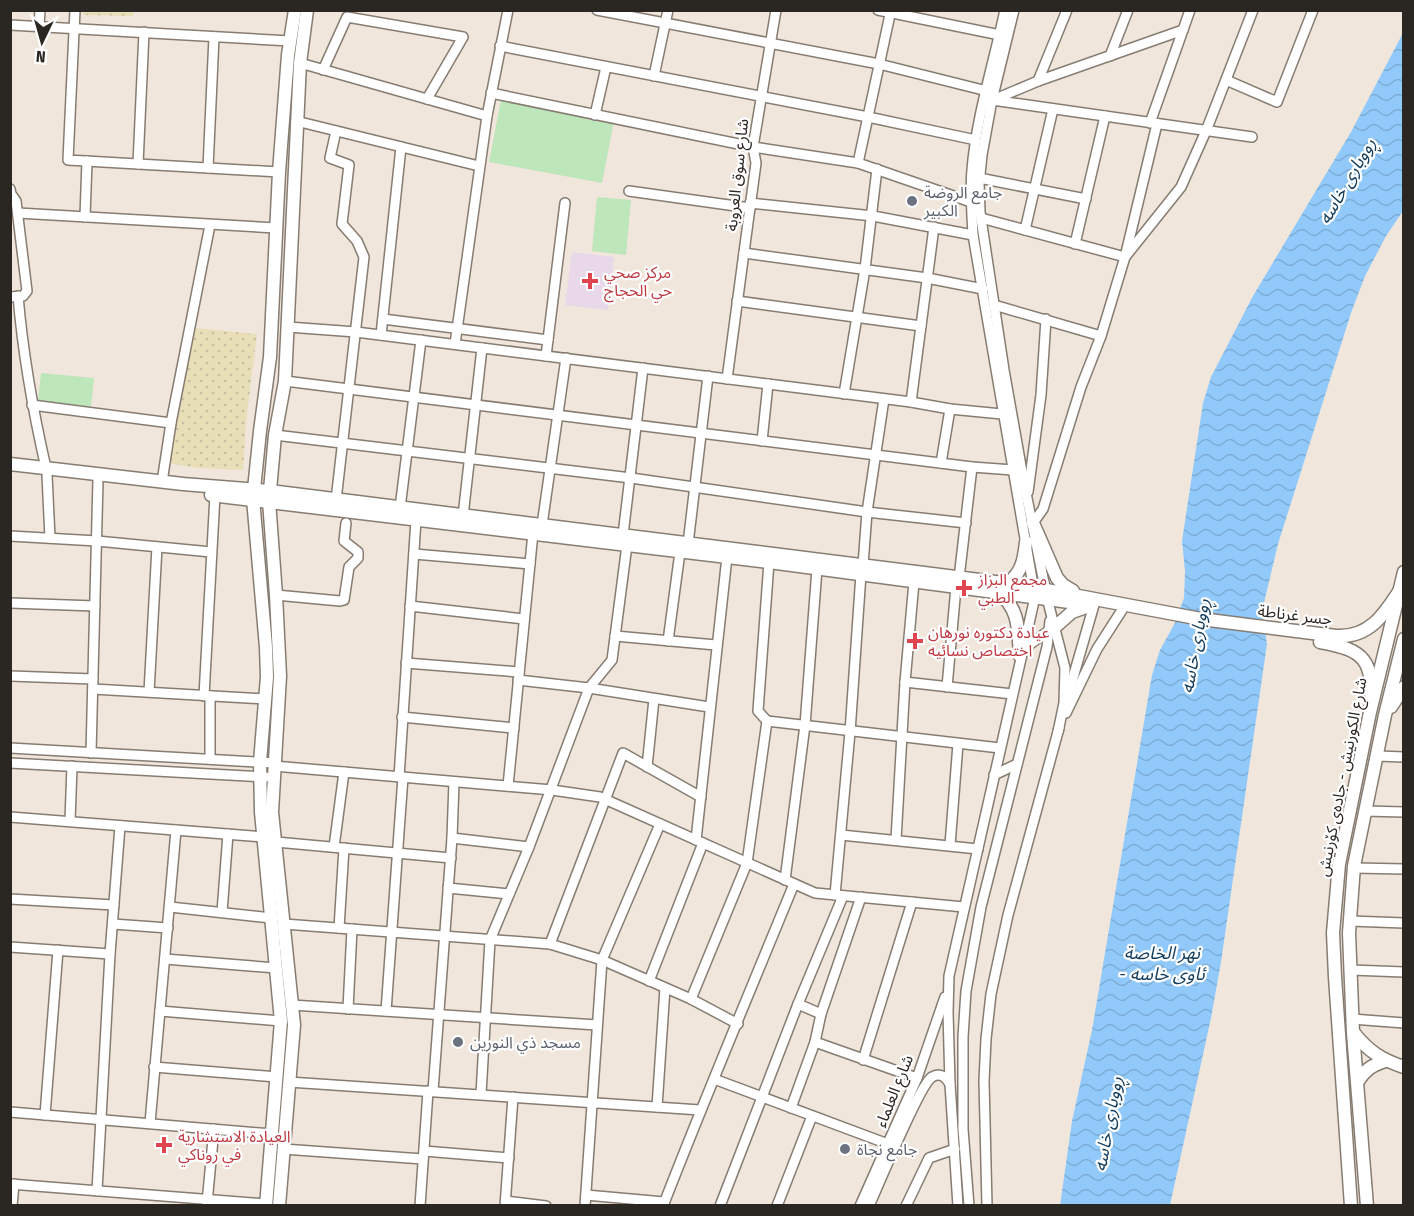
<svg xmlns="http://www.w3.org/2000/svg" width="1414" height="1216" font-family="'Fira Sans Condensed','Noto Sans Arabic',sans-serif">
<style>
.medical{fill:#e9d8e9}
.sand{fill:url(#sand-dots)}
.pitch{fill:#bee6bb}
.water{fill:url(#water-waves)}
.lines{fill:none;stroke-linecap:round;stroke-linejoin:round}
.minor-casing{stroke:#867c72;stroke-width:12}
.major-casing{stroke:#867c72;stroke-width:15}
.minor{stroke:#fff;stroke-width:9}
.major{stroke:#fff;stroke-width:12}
.worship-dot{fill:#6b7280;stroke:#fff;stroke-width:2}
.health-dot{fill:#e0444e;stroke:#fff;stroke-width:2}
.labels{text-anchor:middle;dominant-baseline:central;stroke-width:4.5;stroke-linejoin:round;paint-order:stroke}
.street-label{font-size:16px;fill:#2a2622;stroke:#fff}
.worship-label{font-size:16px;fill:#5b616d;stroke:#fff;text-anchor:start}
.health-label{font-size:16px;fill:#be3a42;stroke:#fff;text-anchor:start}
.water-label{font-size:18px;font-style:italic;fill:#113c5c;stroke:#fff}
</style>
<defs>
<pattern id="sand-dots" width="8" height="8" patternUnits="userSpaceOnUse" patternTransform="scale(1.5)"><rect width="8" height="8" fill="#e8dfb9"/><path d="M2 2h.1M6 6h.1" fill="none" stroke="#c7bf9f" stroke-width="1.8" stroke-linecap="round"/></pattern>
<pattern id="water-waves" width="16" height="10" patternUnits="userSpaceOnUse" patternTransform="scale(1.5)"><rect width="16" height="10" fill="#91cafa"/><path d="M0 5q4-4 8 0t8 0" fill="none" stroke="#7dadd6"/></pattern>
</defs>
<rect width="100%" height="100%" fill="#f1e6db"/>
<path class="medical" d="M572 252 614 257 608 310 565 305Z"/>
<g class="sand">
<path d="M83 11V10L134 11 133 16 83 15Z"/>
<path d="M194 328 257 334 246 422 243 470 197 468 169 463Z"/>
</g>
<g class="pitch">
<path d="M501 100 614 121 602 183 489 162Z"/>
<path d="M597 197 631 200 626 255 592 251Z"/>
<path d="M41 373 94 378 91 407 38 401Z"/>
</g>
<path class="water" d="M1403 33V211L1386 236 1365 276 1351 313 1278 544 1262 611 1267 644 1221 962 1211 1018 1170 1205 1060 1206 1072 1121 1092 1030 1152 675 1160 650 1175 623 1184 598 1185 571 1182 541 1203 403 1211 377 1253 296 1351 132Z"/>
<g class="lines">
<defs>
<g id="minor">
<path d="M75 10 68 160 279 172"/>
<path d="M597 10 879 64 987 91"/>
<path d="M878 10 1000 35"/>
<path d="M1014 10 992 100 982 155 979 184 980 212 1004 370 1024 483 1047 598 1065 668 1064 703 1058 732"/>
<path d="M10 25 290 41"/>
<path d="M39 26 40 10"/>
<path d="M500 46 868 117 976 140"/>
<path d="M1110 56 1128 10"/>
<path d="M300 63 487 116"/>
<path d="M323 70 347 17 463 37 427 99"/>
<path d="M654 76 668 10"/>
<path d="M1226 80 1277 102 1313 10"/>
<path d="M1038 81 1067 10"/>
<path d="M491 93 753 147 858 163 971 202"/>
<path d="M992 100 1252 137"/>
<path d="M993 100 1038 81 1183 30 1190 10"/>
<path d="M595 115 606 67"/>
<path d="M296 121 479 166"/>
<path d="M1150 123 1183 30"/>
<path d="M858 163 891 10"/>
<path d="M138 164 144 32"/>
<path d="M208 168 214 37"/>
<path d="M979 178 1086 199"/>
<path d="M10 189 11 194 16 201 27 291 23 296 10 297"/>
<path d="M629 191 750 208"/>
<path d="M750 203 873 216 973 235"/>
<path d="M18 213 276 228"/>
<path d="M85 217 87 161"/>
<path d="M981 218 1125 257 1181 187 1206 131 1253 10"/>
<path d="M1025 230 1053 109"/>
<path d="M1075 244 1105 116"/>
<path d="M744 253 927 278 983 289"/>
<path d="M18 296C23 355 33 411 46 468"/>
<path d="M737 301 921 326"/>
<path d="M994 305 1101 336"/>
<path d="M383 319 548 340"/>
<path d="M288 327 356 332 911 402 950 409 1002 414"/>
<path d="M381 335 401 147"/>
<path d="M455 344 487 116 508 10"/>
<path d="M546 356 565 203"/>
<path d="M727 379 756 163 753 147 776 10"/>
<path d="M285 381 972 467 1013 470"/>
<path d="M844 394 865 269 877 169"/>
<path d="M911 402 934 227"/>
<path d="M32 405 171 423"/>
<path d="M275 435 631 478 867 512 966 523"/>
<path d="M762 441 768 384"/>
<path d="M941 463 950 409"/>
<path d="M47 475 50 538"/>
<path d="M162 482 171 423 210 225"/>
<path d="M1028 492 1041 395 1046 319"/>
<path d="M336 500 364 257 357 241 342 224 349 165 330 158 336 131"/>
<path d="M400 508 421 340"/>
<path d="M463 516 482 348"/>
<path d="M1033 523 1043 509 1081 387 1101 336 1125 257 1157 124"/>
<path d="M542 525 566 358"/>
<path d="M623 535 643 368"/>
<path d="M10 536 97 541 211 552"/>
<path d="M688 544 708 376"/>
<path d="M414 554 530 564"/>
<path d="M863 565 867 512 884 399"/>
<path d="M959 578 972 467"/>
<path d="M276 595 340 601 344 600 349 567 358 558V552L344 541 346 523"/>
<path d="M10 603 95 606"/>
<path d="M410 606 524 619"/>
<path d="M615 636 716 645"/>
<path d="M668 641 680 552"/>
<path d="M1022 650 1051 629"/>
<path d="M406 663 519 672"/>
<path d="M10 676 93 679"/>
<path d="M518 680 589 688 709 707"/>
<path d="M905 682 1012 694"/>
<path d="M947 687 956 587"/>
<path d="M93 689 265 699"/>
<path d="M149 692 157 547"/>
<path d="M1068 695 1094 605"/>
<path d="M204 696 215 495"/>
<path d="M210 696V759"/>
<path d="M1066 713 1097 649 1122 610"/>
<path d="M402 717 514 728"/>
<path d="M767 721 1000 748"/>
<path d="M10 748 274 763"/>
<path d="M91 753 98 480"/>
<path d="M1377 756 1404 757"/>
<path d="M10 763 266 777"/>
<path d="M274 766 552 790 600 797 815 893 964 907"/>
<path d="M647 767 654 699"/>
<path d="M994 775 1017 764"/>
<path d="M399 777 416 520"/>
<path d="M508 786 533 533"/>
<path d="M1365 811 1404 812"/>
<path d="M10 817 264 837"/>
<path d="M70 821 72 766"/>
<path d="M841 835 978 849"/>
<path d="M452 838 529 847"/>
<path d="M696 840 727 557"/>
<path d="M896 840 905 682 914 582"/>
<path d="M276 842 451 858"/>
<path d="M950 845 958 744"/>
<path d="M334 847 344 772"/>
<path d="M1354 868 1404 869"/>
<path d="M785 880 805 725 817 569"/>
<path d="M448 888 509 894"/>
<path d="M835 895 850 732 861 574"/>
<path d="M10 899 114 905"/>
<path d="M170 907 271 918"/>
<path d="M222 912 228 834"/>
<path d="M1350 921 1404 923"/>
<path d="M113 924 168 928"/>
<path d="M284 924 550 944 602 960 691 999 738 1024"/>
<path d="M339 928 344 848"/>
<path d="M550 944 623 753 701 797"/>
<path d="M10 947 110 954"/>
<path d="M165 959 276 968"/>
<path d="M1351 970 1404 972"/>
<path d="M649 981 703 843"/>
<path d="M691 999 747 863 767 721 758 711 769 562"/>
<path d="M798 1004 821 1014"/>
<path d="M292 1005 597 1025"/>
<path d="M348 1009 352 929"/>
<path d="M160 1011 281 1021"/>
<path d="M386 1011 403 777"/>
<path d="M1352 1019 1404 1023"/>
<path d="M815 1042 917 1078"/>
<path d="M863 1060 912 902"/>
<path d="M154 1067 277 1077"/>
<path d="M714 1079 888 1144"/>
<path d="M289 1082 700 1110"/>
<path d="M433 1091 452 838 454 782"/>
<path d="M481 1094 490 940 529 847 589 688 612 660 627 545"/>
<path d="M657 1107 665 988"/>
<path d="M791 1108 815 1042 821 1014 861 897"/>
<path d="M10 1112 272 1134"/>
<path d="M45 1115 58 950"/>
<path d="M150 1123 176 830"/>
<path d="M283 1149 423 1159"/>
<path d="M424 1151 509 1158"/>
<path d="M10 1184 266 1204"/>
<path d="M97 1191 110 954 120 826"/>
<path d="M586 1195 664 1202"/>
<path d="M506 1201 546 1206"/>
<path d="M207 1203 214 1129"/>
<path d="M12 1206 14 1184"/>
<path d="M420 1206 428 1091"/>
<path d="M505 1206 513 1097"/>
<path d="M585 1206 602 960 660 824"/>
<path d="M663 1206C705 1098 750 991 794 884"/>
<path d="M720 1206 798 1004 843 896"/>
<path d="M777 1206 812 1116"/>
<path d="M860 1206 917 1078 945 997"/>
<path d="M869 1206C878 1186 920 1084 932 1077 940 1072 946 1077 950 1084"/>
<path d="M906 1206 929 1158 955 1149"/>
<path d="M958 1206 950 1084 948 1012 949 976 1035 597 973 235C972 213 970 192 972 170 976 118 994 62 1005 10"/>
<path d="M969 1206 963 1129V1037L966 991 981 907 1047 647 1050 621"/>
<path d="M987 1206 984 1081 986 1039 991 994 1008 915 1059 728"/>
</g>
<g id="major">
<path d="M10 464 183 484 270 491 1020 585 1201 619 1336 636C1369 638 1384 615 1400 590"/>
<path d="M211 495 769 562 1084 604"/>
<path d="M1033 523 1057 578 1063 585 1073 591"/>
<path d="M1008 583C1022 572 1024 560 1026 542"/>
<path d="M998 592C1020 609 1018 630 1020 656"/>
<path d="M1055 627 1072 612 1089 606"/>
<path d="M1320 642C1366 650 1373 661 1371 706"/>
<path d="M1391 707 1404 687"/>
<path d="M1354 1033C1368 1051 1382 1060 1404 1067"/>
<path d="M1358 1081C1365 1070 1372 1065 1385 1061"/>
<path d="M266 1206 281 1021 261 812 260 762 267 677 266 647 253 499 260 431 270 357 279 172 288 55 295 10"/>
<path d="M279 1206 294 1025 272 812 280 676 276 595 269 501 275 435 285 381 300 63 307 10"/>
<path d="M1351 1206 1335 977 1333 933 1339 864 1370 712 1404 572"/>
<path d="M1367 1206 1353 1033 1349 933 1354 866 1385 715 1404 639"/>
</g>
</defs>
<use href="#minor" class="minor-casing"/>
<use href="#major" class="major-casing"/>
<use href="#minor" class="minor"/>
<use href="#major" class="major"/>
</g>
<g class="worship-dot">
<circle cx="912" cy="201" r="6"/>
<circle cx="458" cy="1042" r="6"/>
<circle cx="845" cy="1149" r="6"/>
</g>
<g class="health-dot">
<path d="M587 272h6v6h6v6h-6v6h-6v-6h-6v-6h6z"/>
<path d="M961 579h6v6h6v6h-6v6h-6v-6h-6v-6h6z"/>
<path d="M912 632h6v6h6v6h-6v6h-6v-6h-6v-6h6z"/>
<path d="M161 1136h6v6h6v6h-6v6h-6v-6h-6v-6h6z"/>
</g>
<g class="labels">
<g class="street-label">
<text transform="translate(737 175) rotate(-84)">شارع سوق العروبة</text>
<text transform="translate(1295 615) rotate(7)">جسر غرناطة</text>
<text transform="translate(1342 777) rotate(-79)">شارع الكورنيش - جادەی کۆرنیش</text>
<text transform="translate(894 1091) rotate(-68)">شارع العلماء</text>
</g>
<g class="worship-label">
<text x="924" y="192">جامع الروضة<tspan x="924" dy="18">الكبير</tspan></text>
<text x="470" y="1042">مسجد ذي النورين</text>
<text x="857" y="1149">جامع نجاة</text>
</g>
<g class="health-label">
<text x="604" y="272">مركز صحي<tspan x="604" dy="18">حي الحجاج</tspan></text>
<text x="978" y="579">مجمع البزاز<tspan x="978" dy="18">الطبي</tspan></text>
<text x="928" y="632">عيادة دكتوره نورهان<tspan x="928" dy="18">اختصاص نسائيه</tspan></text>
<text x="178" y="1136">العيادة الاستشارية<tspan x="178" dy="18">في روناكي</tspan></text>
</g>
<g class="water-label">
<text transform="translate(1347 181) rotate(-60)">ڕووباری خاسە</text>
<text transform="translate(1195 646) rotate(-80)">ڕووباری خاسە</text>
<text x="1162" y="953">نهر الخاصة<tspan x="1162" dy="21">- ئاوی خاسە</tspan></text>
<text transform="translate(1108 1124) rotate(-80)">ڕووباری خاسە</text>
</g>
</g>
<rect width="1414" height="1216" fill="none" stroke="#2a2622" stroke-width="24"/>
<g transform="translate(42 42) rotate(185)" stroke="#ffffff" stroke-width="4.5" paint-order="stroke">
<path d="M0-4.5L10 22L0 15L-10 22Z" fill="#2a2622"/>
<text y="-9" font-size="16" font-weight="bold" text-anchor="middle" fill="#2a2622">N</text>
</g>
</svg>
